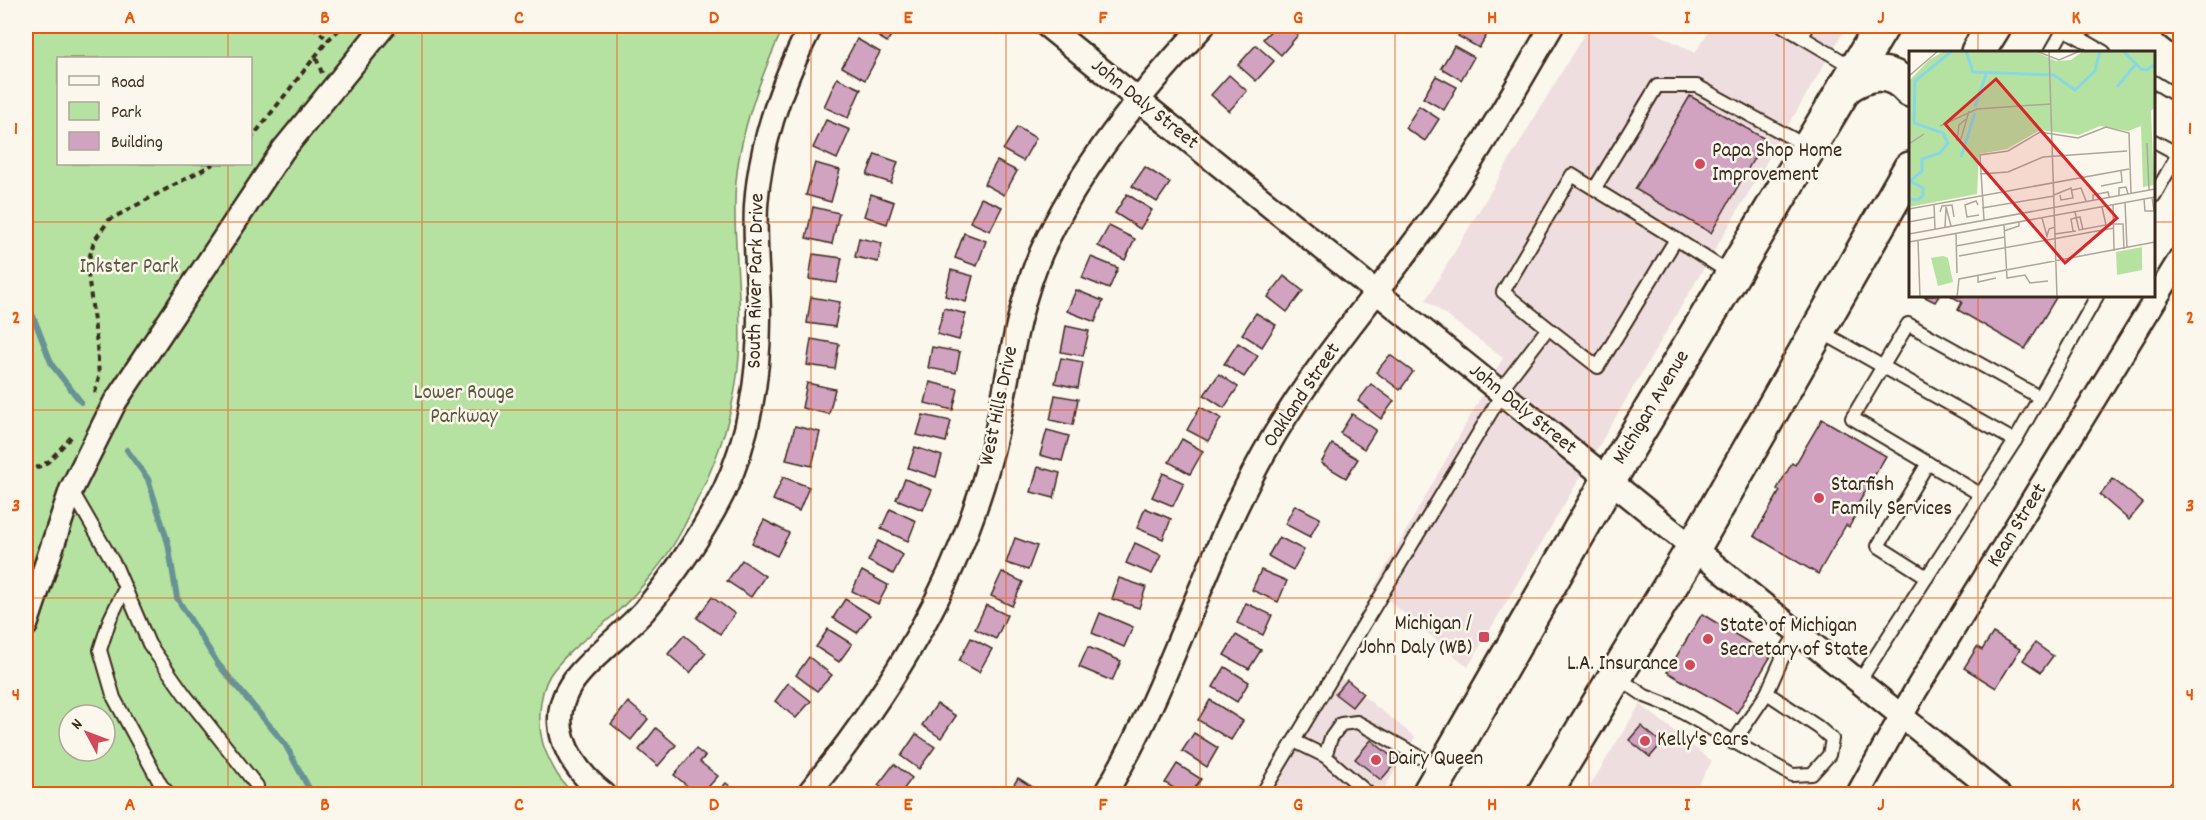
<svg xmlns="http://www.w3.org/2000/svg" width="2206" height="820" font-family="Dekko,sans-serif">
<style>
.built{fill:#efdedf}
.green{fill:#b5e2a1;stroke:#788660;stroke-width:1.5;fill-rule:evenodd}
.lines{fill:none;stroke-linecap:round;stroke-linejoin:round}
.stream{stroke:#699294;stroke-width:6}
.building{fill:#d2a2c1;stroke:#3b2a1e;stroke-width:1.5}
.lane-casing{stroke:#3b2a1e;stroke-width:16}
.street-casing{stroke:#3b2a1e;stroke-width:27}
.primary-casing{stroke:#3b2a1e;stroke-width:38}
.path{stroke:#3b2a1e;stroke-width:4;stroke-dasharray:6 4.5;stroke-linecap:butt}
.lane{stroke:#fbf7ec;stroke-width:12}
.street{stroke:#fbf7ec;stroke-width:22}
.primary{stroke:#fbf7ec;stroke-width:33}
.grid{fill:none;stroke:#e8590c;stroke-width:1.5;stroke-opacity:0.55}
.poi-dot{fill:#d1495b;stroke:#fbf7ec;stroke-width:2}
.labels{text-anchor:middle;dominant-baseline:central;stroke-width:5;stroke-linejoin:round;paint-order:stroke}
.street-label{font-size:21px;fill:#3b2a1e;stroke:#fbf7ec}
.poi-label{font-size:21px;fill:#3b2a1e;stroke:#fbf7ec;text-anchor:start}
.park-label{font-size:21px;fill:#5a583f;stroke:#fbf7ec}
.inset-river{fill:none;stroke:#87d8e2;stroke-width:3}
.inset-road{fill:none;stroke:#aea59a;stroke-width:1.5}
.view{fill:#d62828;fill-opacity:0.15;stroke:#d62828;stroke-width:3}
.inset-edge{fill:none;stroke:#3b2a1e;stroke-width:3}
.neatline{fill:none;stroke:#e8590c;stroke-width:2}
.grid-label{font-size:20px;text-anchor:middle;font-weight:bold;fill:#e8590c}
</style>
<rect width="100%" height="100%" fill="#fbf7ec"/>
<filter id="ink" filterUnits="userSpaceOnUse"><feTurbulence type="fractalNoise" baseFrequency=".0167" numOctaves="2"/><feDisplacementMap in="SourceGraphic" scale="12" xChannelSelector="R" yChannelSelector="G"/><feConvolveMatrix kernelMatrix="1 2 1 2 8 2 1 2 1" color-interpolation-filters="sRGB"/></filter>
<g filter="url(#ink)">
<g class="built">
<path d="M1589 26H1643L1695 53 1712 26H1847L1468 667 1374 588 1503 358 1426 300Z"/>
<path d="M1328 668 1415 737 1381 794H1254Z"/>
<path d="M1640 704 1712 761 1693 794H1585Z"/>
</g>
<path class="green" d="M26 26H784C759 80 735 143 735 203 734 254 743 306 739 357 736 404 720 454 699 496 686 523 673 550 653 573 642 587 629 601 616 613 594 633 567 650 550 675 538 695 537 729 545 750 552 766 560 783 575 794H26ZM58 58H250V164H58ZM69 715H105V751H69Z"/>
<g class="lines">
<g class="stream">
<path d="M26 305 33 316 52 365 81 402"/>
<path d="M127 450 148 479 168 543 177 598 218 664 285 744 312 794"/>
</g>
</g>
<g class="building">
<path d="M866 26H897L887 42 864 28Z"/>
<path d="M1275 26H1288L1298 35 1281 55 1263 39Z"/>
<path d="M1464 26H1492L1479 48 1458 36Z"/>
<path d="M857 39 880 52 865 80 842 67Z"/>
<path d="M1256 45 1274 61 1256 81 1238 65Z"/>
<path d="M1454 46 1474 57 1461 80 1441 68Z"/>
<path d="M1229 75 1247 91 1229 111 1211 95Z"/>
<path d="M1436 76 1457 87 1444 110 1423 98Z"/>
<path d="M837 78 861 89 848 118 824 107Z"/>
<path d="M1690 96 1765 139 1711 233 1635 189Z"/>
<path d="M1419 106 1439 119 1425 141 1405 128Z"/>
<path d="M826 120 850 130 837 159 813 148Z"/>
<path d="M1017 127 1036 138 1023 161 1003 150Z"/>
<path d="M875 154 898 162 891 183 867 175Z"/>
<path d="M997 161 1017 171 1004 195 984 184Z"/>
<path d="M815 163 840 170 831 202 806 195Z"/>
<path d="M1145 167 1170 183 1157 202 1132 186Z"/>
<path d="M871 194 894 202 887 224 864 216Z"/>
<path d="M1127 194 1152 210 1140 229 1115 213Z"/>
<path d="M981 198 1002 207 990 231 970 222Z"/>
<path d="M813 207 839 213 832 244 806 238Z"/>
<path d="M1109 226 1135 239 1125 260 1098 246Z"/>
<path d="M964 233 986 241 977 266 955 258Z"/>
<path d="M859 238 882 243 878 262 855 257Z"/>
<path d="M813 254 842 258 837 283 809 279Z"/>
<path d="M1091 257 1118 268 1109 289 1082 278Z"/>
<path d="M951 270 973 276 966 302 945 296Z"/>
<path d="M1284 276 1303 291 1287 312 1268 297Z"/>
<path d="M1076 290 1103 301 1095 322 1067 311Z"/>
<path d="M1923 296H1939L1935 302Z"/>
<path d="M1951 296H2057L2025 349 1958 310 1962 302Z"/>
<path d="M811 297 840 302 835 327 807 323Z"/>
<path d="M944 308 966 314 959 340 937 334Z"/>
<path d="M1256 313 1276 325 1262 347 1242 334Z"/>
<path d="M1066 326 1089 331 1083 356 1061 352Z"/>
<path d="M811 339 839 344 835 369 807 365Z"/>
<path d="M1238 343 1258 356 1244 377 1224 364Z"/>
<path d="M932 347 960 352 956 373 928 368Z"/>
<path d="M1390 355 1413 372 1400 390 1376 372Z"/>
<path d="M1061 358 1083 362 1078 388 1055 383Z"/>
<path d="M1219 374 1238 387 1224 408 1204 395Z"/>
<path d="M930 382 958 389 953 410 925 403Z"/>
<path d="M807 383 835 389 829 414 802 408Z"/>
<path d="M1371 384 1394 401 1381 419 1358 401Z"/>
<path d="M1055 395 1078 399 1073 425 1050 420Z"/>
<path d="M1200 407 1221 418 1208 441 1187 430Z"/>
<path d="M1352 414 1376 430 1364 449 1340 433Z"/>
<path d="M923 415 951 421 946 442 917 435Z"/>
<path d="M1822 419 1886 456 1858 504 1861 506 1849 527 1846 525 1818 574 1754 536 1780 491 1777 489 1792 463 1795 465Z"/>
<path d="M795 426 820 432 812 466 786 460Z"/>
<path d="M1047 430 1069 436 1062 461 1040 455Z"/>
<path d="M1182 439 1203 451 1190 474 1169 462Z"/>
<path d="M1332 444 1358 459 1346 478 1321 463Z"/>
<path d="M915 447 942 456 936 477 908 468Z"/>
<path d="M1038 467 1060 473 1054 498 1031 492Z"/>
<path d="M1163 473 1184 483 1173 506 1152 497Z"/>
<path d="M783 477 809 487 799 511 773 500Z"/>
<path d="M905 479 932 490 923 510 896 499Z"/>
<path d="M2113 479 2143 503 2129 520 2100 495Z"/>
<path d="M1295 505 1320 518 1310 537 1285 524Z"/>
<path d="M1145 508 1171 519 1163 539 1137 528Z"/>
<path d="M890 509 916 521 908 541 881 529Z"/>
<path d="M764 520 789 533 777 556 752 543Z"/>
<path d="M1279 537 1304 550 1293 570 1268 556Z"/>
<path d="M1015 538 1037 546 1028 570 1006 563Z"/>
<path d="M878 541 903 555 893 574 868 561Z"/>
<path d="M1135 543 1161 555 1152 574 1126 563Z"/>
<path d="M742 560 765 576 751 597 727 581Z"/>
<path d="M1261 570 1287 581 1278 602 1252 590Z"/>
<path d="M862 571 888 585 878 604 852 591Z"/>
<path d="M1002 572 1023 582 1012 606 991 596Z"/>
<path d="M1119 578 1146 587 1139 608 1112 599Z"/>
<path d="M712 597 735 614 720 634 697 618Z"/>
<path d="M845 599 870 615 857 633 833 618Z"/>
<path d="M1246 603 1272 615 1263 635 1237 623Z"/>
<path d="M986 605 1007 615 996 639 975 629Z"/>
<path d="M1100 613 1133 627 1124 647 1092 633Z"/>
<path d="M1702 614 1771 656 1737 713 1667 672Z"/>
<path d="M828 629 852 644 839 662 816 647Z"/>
<path d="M1993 633 2020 649 1996 688 1964 668 1977 647 1982 650Z"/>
<path d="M684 635 706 653 690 673 668 654Z"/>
<path d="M1236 635 1261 650 1249 669 1224 655Z"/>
<path d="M971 638 992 649 979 672 959 661Z"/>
<path d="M2035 643 2053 656 2041 672 2023 660Z"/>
<path d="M1088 647 1121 661 1112 681 1079 667Z"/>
<path d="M809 657 832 675 817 691 796 675Z"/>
<path d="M1225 667 1249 682 1237 702 1213 687Z"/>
<path d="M1347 680 1363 693 1352 707 1335 694Z"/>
<path d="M788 683 811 701 796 718 775 701Z"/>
<path d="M1210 700 1243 721 1231 740 1198 720Z"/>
<path d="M628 702 648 719 631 740 611 724Z"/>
<path d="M937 704 956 716 941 738 922 725Z"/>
<path d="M1641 726 1662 743 1650 757 1629 740Z"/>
<path d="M656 728 676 745 658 766 639 750Z"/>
<path d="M1194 733 1218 748 1207 767 1182 751Z"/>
<path d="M916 734 935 747 919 769 901 756Z"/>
<path d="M1371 740 1397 761 1381 780 1355 759Z"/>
<path d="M696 749 705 756 700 762 718 776 702 794H697L674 775Z"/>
<path d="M894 764 912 778 900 794H890L878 785Z"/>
<path d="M1177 764 1201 779 1191 794H1184L1165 783Z"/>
<path d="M1018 778 1042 793V794H1008Z"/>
<path d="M726 783 740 794H716Z"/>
</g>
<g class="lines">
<defs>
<g id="lane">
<path d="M1783 26 1802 37"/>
<path d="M1808 26 1802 37 1854 68"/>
<path d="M2051 52 2064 29 2104 52"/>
<path d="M2154 82 2180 98"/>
<path d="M2154 141 2178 154 2154 196"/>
<path d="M1595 188 1657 86H1697L1808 147"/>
<path d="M1676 239 1731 274"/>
<path d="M1818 330 2015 441 2097 296"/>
<path d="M1499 392 1548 328 1503 292 1572 175 1676 239 1598 367 1548 328"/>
<path d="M72 491 116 567 149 644 185 695 257 786 256 794"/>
<path d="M1980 494 1852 418 1908 324 2039 397"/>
<path d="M1927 577 1878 546 1928 463"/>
<path d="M125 588 110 619 100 650 114 698 161 785 169 794"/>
<path d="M1617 677 1645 696 1673 707 1792 775 1812 774 1829 755 1832 739 1818 727 1767 693 1785 652 1798 632"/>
<path d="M1859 682 2015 441"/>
<path d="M1294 741 1325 756 1369 794"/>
<path d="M1733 743 1767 693"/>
<path d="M1325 756 1331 738 1341 724 1357 722 1442 769"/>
<path d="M1262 794 1502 394"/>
</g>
<g id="street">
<path d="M1047 26 1998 794"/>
<path d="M2170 26 2180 34"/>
<path d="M26 625 71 490 115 402 283 150 384 26"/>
<path d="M604 794C566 764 541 717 579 674 599 651 624 633 644 611 676 573 702 535 724 491 749 439 759 376 759 319 759 281 754 244 756 206 760 142 782 82 811 26"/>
<path d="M808 794C890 693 959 582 991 455 1008 388 1013 317 1041 253 1079 168 1140 94 1203 26"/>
<path d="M1105 794C1174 680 1206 549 1275 434 1325 350 1392 277 1448 196 1486 141 1519 83 1552 26"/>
<path d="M1858 794 1916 690 2180 259"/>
<path d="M2179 794 2180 792"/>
</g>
<g id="primary">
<path d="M1978 52 1994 26"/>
<path d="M1844 88C1868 72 1890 67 1910 90"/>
<path d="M1429 794 1609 480 1882 26"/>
<path d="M1544 794 1694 547 1910 169"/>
</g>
</defs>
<use href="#lane" class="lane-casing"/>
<use href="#street" class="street-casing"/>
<use href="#primary" class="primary-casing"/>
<g class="path">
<path d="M312 26 328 40"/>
<path d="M316 58 322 73"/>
<path d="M250 140 328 40 343 26"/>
<path d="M95 393 99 377 97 345 87 266 94 241 109 220 213 164"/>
<path d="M26 473 48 462 74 434"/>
</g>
<use href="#lane" class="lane"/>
<use href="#street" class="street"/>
<use href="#primary" class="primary"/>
</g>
</g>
<path class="grid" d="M228 26V58M422 26V794M617 26V794M811 26V794M1006 26V794M1200 26V794M1395 26V794M1589 26V794M1784 26V794M1978 26V52M228 164V794M26 222H1910M2154 222H2180M1978 296V794M26 410H2180M26 598H2180"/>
<g class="poi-dot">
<circle cx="1700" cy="164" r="6"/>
<circle cx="1819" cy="498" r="6"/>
<rect x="1478" y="631" width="12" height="12" rx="3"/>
<circle cx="1708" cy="639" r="6"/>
<circle cx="1690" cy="665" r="6"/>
<circle cx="1645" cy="741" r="6"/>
<circle cx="1376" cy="760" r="6"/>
</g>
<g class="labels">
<g class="street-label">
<text transform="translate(1144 105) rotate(39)">John Daly Street</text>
<text transform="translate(757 281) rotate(-89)">South River Park Drive</text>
<text transform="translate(1303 396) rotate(-56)">Oakland Street</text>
<text transform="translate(1000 406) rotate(-78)">West Hills Drive</text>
<text transform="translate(1652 408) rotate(-59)">Michigan Avenue</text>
<text transform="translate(1522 410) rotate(39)">John Daly Street</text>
<text transform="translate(2018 526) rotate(-58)">Kean Street</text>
</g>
<g class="poi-label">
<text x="1712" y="152">Papa Shop Home<tspan x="1712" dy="24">Improvement</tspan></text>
<text x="1831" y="486">Starfish<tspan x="1831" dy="24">Family Services</tspan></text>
<text x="1472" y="625" text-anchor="end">Michigan /<tspan x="1472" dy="24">John Daly (WB)</tspan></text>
<text x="1720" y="627">State of Michigan<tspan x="1720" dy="24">Secretary of State</tspan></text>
<text x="1678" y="665" text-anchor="end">L.A. Insurance</text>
<text x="1657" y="741">Kelly's Cars</text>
<text x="1388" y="760">Dairy Queen</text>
</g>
<g class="park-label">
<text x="129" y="268">Inkster Park</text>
<text x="464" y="394">Lower Rouge<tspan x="464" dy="24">Parkway</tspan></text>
</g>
</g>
<g transform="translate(1909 51)">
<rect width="246" height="246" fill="#fbf7ec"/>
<path d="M35 0H125L147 10 162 9 174 0H246V56L242 60 245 134 234 136 232 75 219 80 191 75 170 84 131 79 98 98 70 103 68 143 0 156V30L20 9ZM233 196V219L208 224 207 201ZM34 205 39 207 44 231 29 235 22 207Z" fill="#b5e2a1"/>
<path class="inset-river" d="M57 0 64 21 145 24 166 39 186 20 191 0M214 0 232 18 238 19 246 13M208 36 226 14M66 56 77 23M52 106 66 62M0 148 9 149 14 144V137L1 130 13 120V108L31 102 39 92 34 82 5 72 6 30 43 0"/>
<path class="inset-road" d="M127 0 150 9 171 0M140 0 148 246M0 25 29 0M57 68 50 74 48 89 52 88 60 60M31 75 68 58 141 53M246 78V106M238 92 240 139M0 93 15 83M71 123 99 121 134 106 218 100M192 135 213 131 212 119M163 139 172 137 177 150M145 144 162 137 164 147 152 149 151 144M210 145V137L217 136 219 143M235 148 236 160H245L243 146M184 149V144L199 141 200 146M216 151 218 197M25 153 26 178M69 154 67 150 56 154 58 166 70 164M204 154 205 200M73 157 145 145M0 158 220 118M31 161 33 155 43 154 45 166M166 161 170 179 197 174 193 156M133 167 138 185 140 178 146 176M75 169 71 104 99 100 131 81 169 87 197 76 220 82 222 143M0 171 26 166M202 173H214L215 198M95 174 98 227 116 224 121 232 139 230M36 176 37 156 42 175M95 180 110 175V171M164 180 162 168 171 166 174 179M0 183 246 138M47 183 48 222M146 183 167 180M9 189 11 246M0 191 246 146M47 195 96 186M50 205 205 177M69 225V231L87 227M48 246 50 228 246 191"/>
<path class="view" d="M87 28 208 167 156 212 36 73Z"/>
<rect width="246" height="246" class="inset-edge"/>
</g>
<rect width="2206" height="820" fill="none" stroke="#fbf7ec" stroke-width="66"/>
<rect x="57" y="57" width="195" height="108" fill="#fbf7ec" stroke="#aea59a" stroke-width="1.5"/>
<rect x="69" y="76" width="30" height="9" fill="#fbf7ec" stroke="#aea59a" stroke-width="1.5"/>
<text x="111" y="87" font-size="18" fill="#3b2a1e">Road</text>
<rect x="69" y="102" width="30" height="18" fill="#b5e2a1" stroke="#aea59a" stroke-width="1.5"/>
<text x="111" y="117" font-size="18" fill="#3b2a1e">Park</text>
<rect x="69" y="132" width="30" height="18" fill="#d2a2c1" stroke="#aea59a" stroke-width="1.5"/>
<text x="111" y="147" font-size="18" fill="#3b2a1e">Building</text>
<g transform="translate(87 733) rotate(311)"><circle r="28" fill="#fbf7ec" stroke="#aea59a" stroke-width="1.5"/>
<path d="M0-4.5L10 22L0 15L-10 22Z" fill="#d1495b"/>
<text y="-9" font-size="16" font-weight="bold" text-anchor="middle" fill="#3b2a1e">N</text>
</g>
<rect x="33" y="33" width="2140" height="754" class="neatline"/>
<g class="grid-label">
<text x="130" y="23">A</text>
<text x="325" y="23">B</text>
<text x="519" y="23">C</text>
<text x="714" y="23">D</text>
<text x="908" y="23">E</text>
<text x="1103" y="23">F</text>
<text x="1298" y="23">G</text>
<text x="1492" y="23">H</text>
<text x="1687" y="23">I</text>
<text x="1881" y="23">J</text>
<text x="2076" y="23">K</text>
<text x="16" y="134">1</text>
<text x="2190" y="134">1</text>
<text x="16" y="323">2</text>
<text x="2190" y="323">2</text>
<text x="16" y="511">3</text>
<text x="2190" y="511">3</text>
<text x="16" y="700">4</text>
<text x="2190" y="700">4</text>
<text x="130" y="810">A</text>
<text x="325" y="810">B</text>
<text x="519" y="810">C</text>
<text x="714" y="810">D</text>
<text x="908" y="810">E</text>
<text x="1103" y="810">F</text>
<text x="1298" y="810">G</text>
<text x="1492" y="810">H</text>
<text x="1687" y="810">I</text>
<text x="1881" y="810">J</text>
<text x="2076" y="810">K</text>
</g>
</svg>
